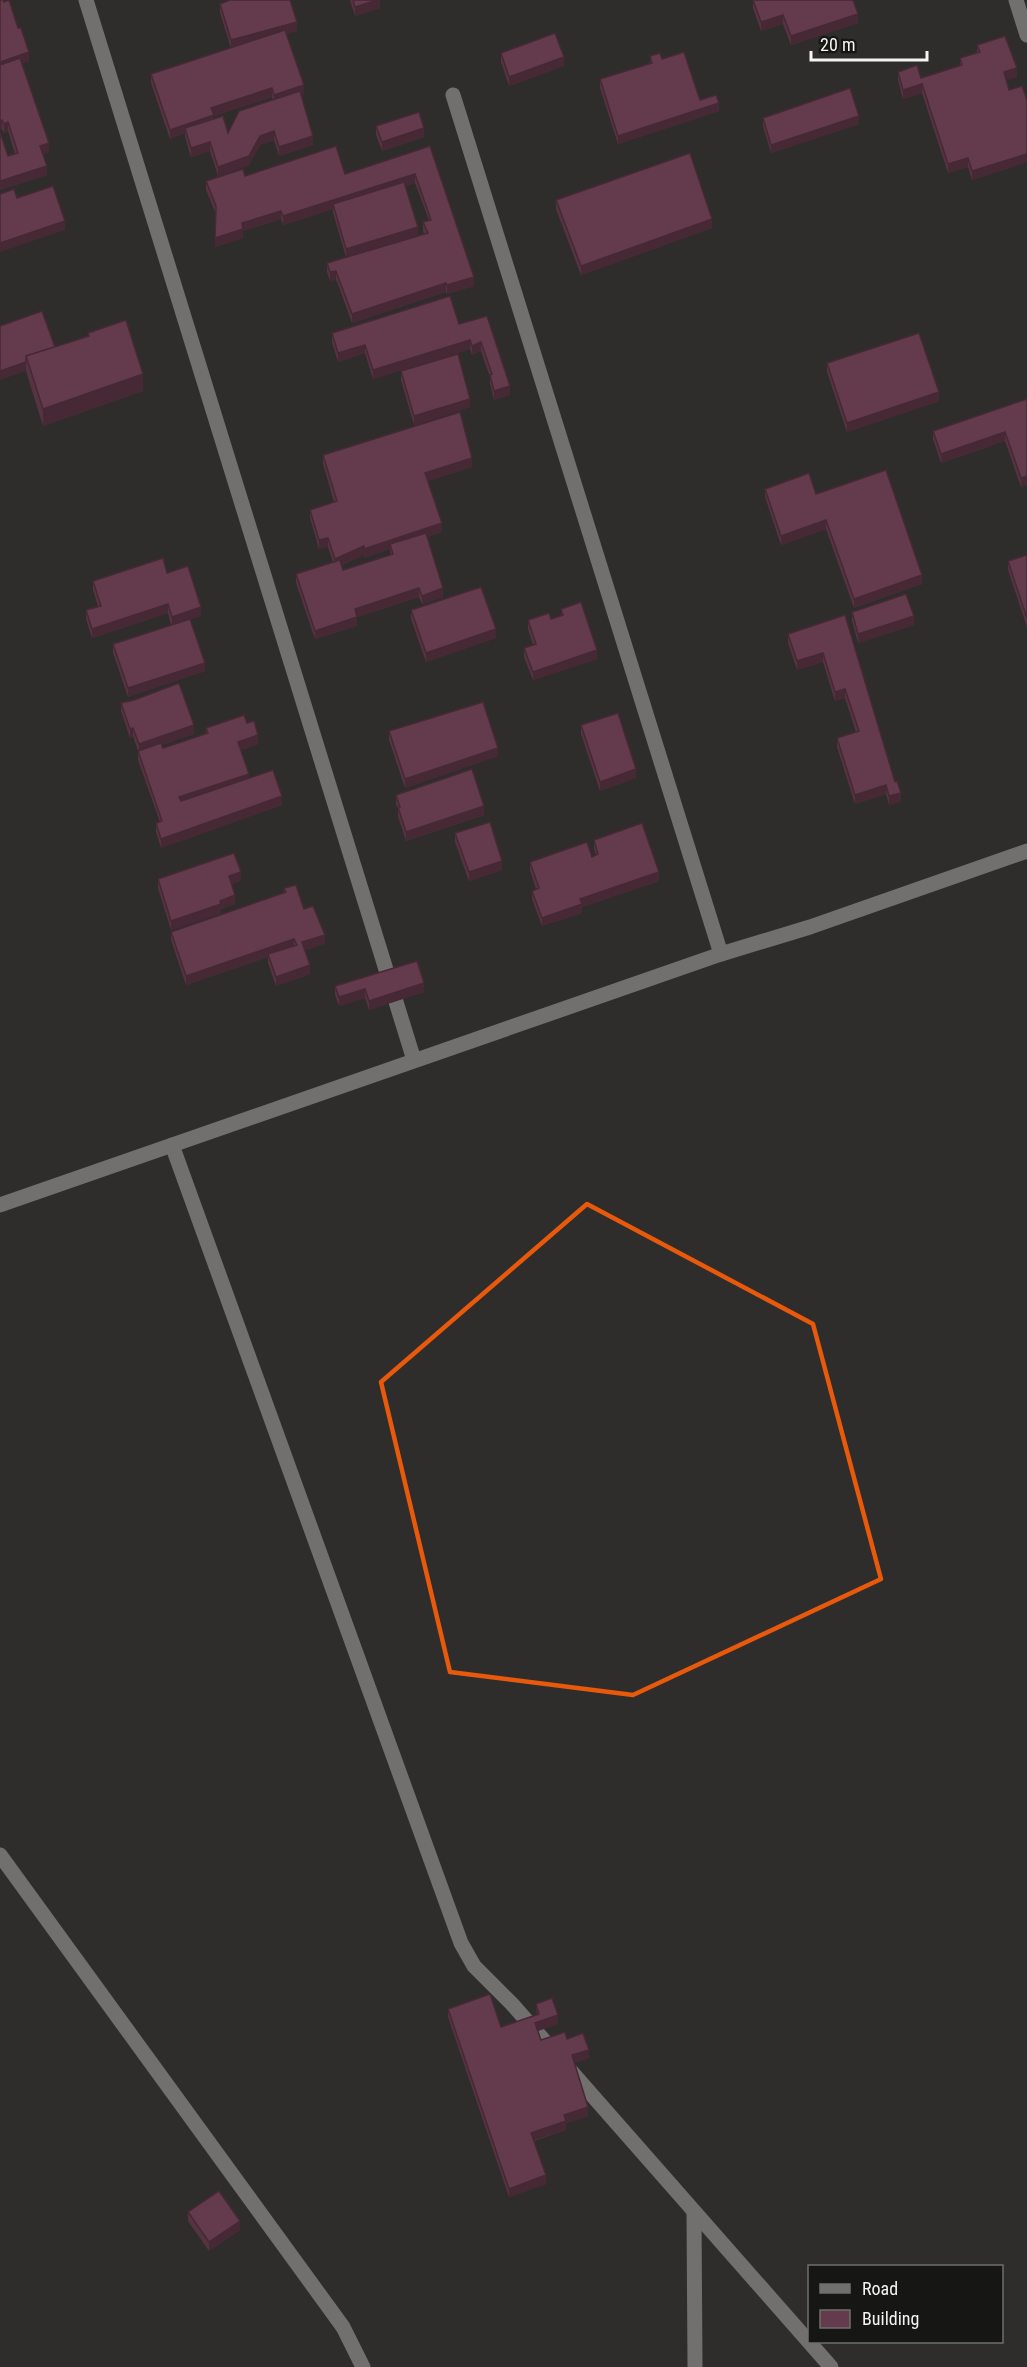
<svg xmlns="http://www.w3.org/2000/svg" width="1027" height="2367" font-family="'Roboto Condensed',sans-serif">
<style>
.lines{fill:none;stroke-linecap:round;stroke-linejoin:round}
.service{stroke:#71706f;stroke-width:15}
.minor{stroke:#71706f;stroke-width:15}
.wall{fill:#563341;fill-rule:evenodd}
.shaded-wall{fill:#462935}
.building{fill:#643b4c;stroke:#462935;stroke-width:1.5}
.marked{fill:none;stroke:#e8590c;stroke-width:4.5;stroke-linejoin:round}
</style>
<rect width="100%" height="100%" fill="#2f2d2b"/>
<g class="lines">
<g class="service">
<path d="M172 1145 461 1943 474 1966 512 2004 831 2367"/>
<path d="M0 1855 343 2327 363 2367"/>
<path d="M694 2212 695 2367"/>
</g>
<g class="minor">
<path d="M86 0 414 1060"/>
<path d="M1016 0 1027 35"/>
<path d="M453 95 721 954"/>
<path d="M0 1205 721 954 810 927 1027 851"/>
</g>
</g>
<g class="wall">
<path d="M0 0 29 61 22 63 49 152 43 154 47 175 0 190V132L8 156 15 154 8 131 4 133 2 129 0 130Z"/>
<path d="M350 0H380V8L355 16Z"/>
<path d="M753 0 858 23 791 45 783 24 761 31 753 8Z"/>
<path d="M220 4 297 31 286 34 304 94 301 95 313 145 279 156 274 140 260 145 249 165 218 176 210 151 191 157 185 137V133L170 139 151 83V74L231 48 220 13ZM272 97 273 100 228 133 214 119V116Z"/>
<path d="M977 45 1017 77 1006 80 1009 90 1027 100V162L972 180 968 167 948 173 922 93 903 99 898 81V72L921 78 960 65V58L977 52Z"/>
<path d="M501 53 564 66 509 86 501 62Z"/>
<path d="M650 56 662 59 700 100 719 111 618 144 600 88V79L650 63Z"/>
<path d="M763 118 859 124 771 153 763 126Z"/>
<path d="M376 126 424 137 382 151 376 135Z"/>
<path d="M430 146 474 286 447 294 446 292 352 323 336 279 330 281 327 272V263L346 257 333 213V209L283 225 281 219 243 231V238L215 247 216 214 206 190V181L245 176 345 174ZM415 183 429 220 423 222V231L424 234 392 244 418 236 406 186Z"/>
<path d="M556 200 712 228 581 275 556 209Z"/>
<path d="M487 316 510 395 494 400 490 384V377L481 351 472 355 470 349 373 379 365 353 338 362 332 342V333L459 324Z"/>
<path d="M0 326 55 347 88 337V333L143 391 43 426 26 371Z"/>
<path d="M827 363 939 401 847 432 827 372Z"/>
<path d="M401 371 470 407 414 425 401 380Z"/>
<path d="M1027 399V485L1021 487 1005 441 941 463 933 439V431Z"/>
<path d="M323 455 472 467 428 481 442 532 427 537 443 597 422 604 419 597 357 617V626L315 639 296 583V574L333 562 328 547 319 549 310 518V510L334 502 323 464ZM390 549 391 555 343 570 342 565 364 555V558Z"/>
<path d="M765 489 816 494 922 584 854 608 826 529 781 545 765 497Z"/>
<path d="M1027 555V627L1008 570V561Z"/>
<path d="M167 573 201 616 190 619 205 671 128 697 113 653V644L171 625 168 613 92 638 86 619V610L98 606 93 590V581Z"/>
<path d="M561 609 597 659 533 680 524 657V648L533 645 528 629V620L551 619 561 616Z"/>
<path d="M411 610 496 638 426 662 411 619Z"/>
<path d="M852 612 914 625 858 643 852 621Z"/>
<path d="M845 615 901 801 889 805 886 794 855 804 837 747V738L856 732 845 698 835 701 823 662 797 670 788 643V634Z"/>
<path d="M121 703 194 734 162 745 163 748 206 734V728L247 723 258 744 241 750 249 778 282 805 161 848 156 832V823L160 822 138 760V751L133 736 130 738 121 711Z"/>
<path d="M581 725 636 778 600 791 581 734Z"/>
<path d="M389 731 498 756 405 788 389 740Z"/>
<path d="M396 795 484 815 406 841 398 816V810L396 804Z"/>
<path d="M455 833 502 870 469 881 455 842Z"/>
<path d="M594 840 659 881 582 907V913L542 926 532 899V891L536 889 530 870V862L592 857 596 855 594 849Z"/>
<path d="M158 879 241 881 232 884 235 904 221 909V913L171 930 158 888Z"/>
<path d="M284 888 304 909 325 944 305 950 310 974 276 986 268 963V957L186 985 171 940V932L284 893Z"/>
<path d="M335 986 424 992 369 1010 365 998 339 1006 335 995Z"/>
<path d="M536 2004 558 2024 538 2031 541 2040 567 2039 589 2058 574 2063 588 2116 566 2123V2130L534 2141 546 2184 509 2197 448 2017V2009L501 2027 537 2015Z"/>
<path d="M188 2212 240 2230 209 2251 188 2221Z"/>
</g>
<g class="shaded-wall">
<path d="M377 0H380V8L355 16V7Z"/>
<path d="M858 14V23L791 45V36Z"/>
<path d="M783 15V24L761 31V22Z"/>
<path d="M297 22V31L231 49V40Z"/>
<path d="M29 52V61L0 70V62Z"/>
<path d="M564 57V66L509 86V77Z"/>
<path d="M1017 68V77L1004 81V72Z"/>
<path d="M922 84V93L903 99V90Z"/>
<path d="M304 85V94L274 104V95Z"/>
<path d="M272 88V97L214 116V124L185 128V133L170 139V130L211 108Z"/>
<path d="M719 103V111L618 144V136Z"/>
<path d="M859 116V124L771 153V145Z"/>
<path d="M2 120V129L0 130V121Z"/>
<path d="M8 122V131L4 133V124Z"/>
<path d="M424 128V137L382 151V142Z"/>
<path d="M274 131V140L260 145 249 165 218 176V167L260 136Z"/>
<path d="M313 136V145L279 156V147Z"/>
<path d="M210 142V151L191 157V148Z"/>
<path d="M49 143V152L40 155V146Z"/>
<path d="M1027 154V162L972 180V171Z"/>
<path d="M968 158V167L948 173V164Z"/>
<path d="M47 166V175L0 190V181Z"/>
<path d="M415 174V183L334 209 333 204V209L283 225V216Z"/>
<path d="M281 211V219L243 231V238L215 247V238L242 223Z"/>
<path d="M712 219V228L581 275V266Z"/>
<path d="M65 221V230L0 252V243Z"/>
<path d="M418 227V236L346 258V249Z"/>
<path d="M336 271V279L330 281V272Z"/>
<path d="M474 277V286L447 294V285Z"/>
<path d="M446 283V292L352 323V314Z"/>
<path d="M470 340V349L373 379V370Z"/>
<path d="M481 342V351L472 355V346Z"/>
<path d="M365 345V353L338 362V353Z"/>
<path d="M26 362V371L0 380V371Z"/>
<path d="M143 374V391L43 426V409Z"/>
<path d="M510 386V395L494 400V391Z"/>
<path d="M939 392V401L847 432V423Z"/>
<path d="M470 399V407L414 425V416Z"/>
<path d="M1005 432V441L941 463V454Z"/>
<path d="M472 458V467L425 482V473Z"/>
<path d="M1027 476V485L1021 487V478Z"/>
<path d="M826 520V529L781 545V536Z"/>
<path d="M442 523V532L392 549 390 544V549L364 558V549Z"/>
<path d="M328 538V547L319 549V540Z"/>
<path d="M364 546V555L335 568V559Z"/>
<path d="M922 575V584L854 608V599Z"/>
<path d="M419 588V597L357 617V626L315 639V631L355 609Z"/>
<path d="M443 588V597L422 604V596Z"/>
<path d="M168 604V613L92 638V629Z"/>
<path d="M201 607V616L172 626V617Z"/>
<path d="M914 616V625L858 643V634Z"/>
<path d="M496 629V638L426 662V653Z"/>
<path d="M597 650V659L533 680V672Z"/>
<path d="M823 653V662L797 670V661Z"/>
<path d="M205 663V671L128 697V688Z"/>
<path d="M845 689V698L835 701V692Z"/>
<path d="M194 725V734L139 753V744Z"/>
<path d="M133 728V736L130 738V729Z"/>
<path d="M258 735V744L238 751V742Z"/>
<path d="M498 748V756L405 788V779Z"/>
<path d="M636 769V778L600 791V782Z"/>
<path d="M249 774V782L179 806V797Z"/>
<path d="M886 785V794L855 804V795Z"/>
<path d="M901 793V801L889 805V796Z"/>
<path d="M282 796V805L161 848V839Z"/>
<path d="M484 806V815L406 841V832Z"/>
<path d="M502 861V870L469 881V872Z"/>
<path d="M241 872V881L229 885V876Z"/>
<path d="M659 872V881L582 907V913L542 926V918L580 899Z"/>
<path d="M235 895V904L221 909V913L171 930V921Z"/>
<path d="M325 935V944L302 951V942Z"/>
<path d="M294 939V948L268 954V957L186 985V976Z"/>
<path d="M310 965V974L276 986V977Z"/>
<path d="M424 983V992L369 1010V1001Z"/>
<path d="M365 989V998L339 1006V997Z"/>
<path d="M558 2015V2024L535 2032V2023Z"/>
<path d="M589 2050V2058L572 2064V2055Z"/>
<path d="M588 2107V2116L566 2123V2130L531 2141V2133L564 2115Z"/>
<path d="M546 2175V2184L509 2197V2189Z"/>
<path d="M240 2221V2230L209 2251V2242Z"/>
</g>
<g class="building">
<path d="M0 0H3L4 2 9 0 18 28H21L29 52 0 62Z"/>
<path d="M230 0H290L297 22 231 40 220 4Z"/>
<path d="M353 0H377L355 7Z"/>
<path d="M753 0H853L858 14 791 36 783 15 761 22Z"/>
<path d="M285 30 304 85 274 95 272 88 211 108 214 115 170 130 151 74Z"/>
<path d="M555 33 564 57 509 77 501 53Z"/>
<path d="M1005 36 1017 68 1004 72 1009 90 1022 86 1027 100V154L972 171 968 158 948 164 922 84 903 90 898 72 917 65 921 78 962 65 960 58 980 52 977 45Z"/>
<path d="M684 52 700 100 716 95 719 103 618 136 600 79 652 63 650 56 660 53 662 59Z"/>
<path d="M20 58 49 143 40 146 47 166 0 181V132L8 156 18 153 8 122 4 124 2 120 0 121V65Z"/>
<path d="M850 88 859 116 771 145 763 118Z"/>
<path d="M300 91 313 136 279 147 274 131 260 136 249 156 218 167 210 142 191 148 185 128 223 116 228 133 239 111Z"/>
<path d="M419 112 424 128 382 142 376 126Z"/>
<path d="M336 146 345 174 430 146 474 277 447 285 446 283 352 314 336 271 330 272 327 263 428 233 423 222 431 220 415 174 283 216 281 211 242 223 243 229 215 238 216 206 206 181 243 169 245 176Z"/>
<path d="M690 153 712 219 581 266 556 200Z"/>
<path d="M404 182 418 227 346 249 333 204Z"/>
<path d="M53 186 65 221 0 243V194L14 189 17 198Z"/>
<path d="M450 296 459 324 487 316 510 386 494 391 490 375 492 374 481 342 472 346 470 340 373 370 365 345 338 353 332 333Z"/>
<path d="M42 311 55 347 26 356V362L0 371V326Z"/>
<path d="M126 320 143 374 43 409 26 356 89 336 88 333Z"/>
<path d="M919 333 939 392 847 423 827 363Z"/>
<path d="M458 354 470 399 414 416 401 371Z"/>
<path d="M1027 399V476L1021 478 1005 432 941 454 933 431Z"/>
<path d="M460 412 472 458 425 473 442 523 364 549V546L335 559 328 538 319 540 310 510 337 501 323 455Z"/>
<path d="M886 470 922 575 854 599 826 520 781 536 765 489 809 473 816 494Z"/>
<path d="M426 533 443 588 422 596 419 588 355 609 357 617 315 631 296 574 340 560 343 570 393 554 390 544Z"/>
<path d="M1027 555V618L1008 561Z"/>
<path d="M163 558 167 573 188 566 201 607 172 617 168 604 92 629 86 610 101 606 93 581Z"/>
<path d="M481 587 496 629 426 653 411 610Z"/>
<path d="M906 594 914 616 858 634 852 612Z"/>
<path d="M581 602 597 650 533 672 524 648 536 644 528 620 549 613 551 619 563 615 561 609Z"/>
<path d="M845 615 895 782 897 781 901 793 889 796 886 785 855 795 837 738 859 731 845 689 835 692 823 653 797 661 788 634Z"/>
<path d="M190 619 205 663 128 688 113 644Z"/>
<path d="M179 683 194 725 139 744 133 728 130 729 121 703 134 700Z"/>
<path d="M483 702 498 748 405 779 389 731Z"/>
<path d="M618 713 636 769 600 782 581 725Z"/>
<path d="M244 715 247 723 254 721 258 735 238 742 249 774 179 797 181 801 273 770 282 796 161 839 156 823 162 821 138 751 161 743 163 748 208 733 206 728Z"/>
<path d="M472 769 484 806 406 832 398 807H400L396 795Z"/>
<path d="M490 822 502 861 469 872 455 833Z"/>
<path d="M642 823 659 872 580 899 582 904 542 918 532 891 539 888 530 862 587 842 592 857 598 854 594 840Z"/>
<path d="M234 853 241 872 229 876 235 895 220 901 221 904 171 921 158 879Z"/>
<path d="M296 885 304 909 313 906 325 935 302 942 310 965 276 977 268 954 297 945 294 939 186 976 171 932 286 892 284 888Z"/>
<path d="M417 961 424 983 369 1001 365 989 339 997 335 986Z"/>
<path d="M490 1994 501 2027 539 2014 536 2004 552 1998 558 2015 535 2023 541 2040 565 2032 567 2039 583 2033 589 2050 572 2055 588 2107 564 2115 566 2121 531 2133 546 2175 509 2189 448 2009Z"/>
<path d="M219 2191 240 2221 209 2242 188 2212Z"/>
</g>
<path class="marked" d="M587 1204 813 1324 881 1579 633 1695 450 1672 381 1382Z"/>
<rect x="808" y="2265" width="195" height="78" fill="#161615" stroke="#6f6f6e" stroke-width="1.5"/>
<rect x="820" y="2284" width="30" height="9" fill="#71706f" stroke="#6f6f6e" stroke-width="1.5"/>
<text x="862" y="2295" font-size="18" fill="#f5f4f3">Road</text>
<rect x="820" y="2310" width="30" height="18" fill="#643b4c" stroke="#6f6f6e" stroke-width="1.5"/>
<text x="862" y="2325" font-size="18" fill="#f5f4f3">Building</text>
<path d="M811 51v9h116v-9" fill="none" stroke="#f5f4f3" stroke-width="3"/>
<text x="820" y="51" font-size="18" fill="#f5f4f3" stroke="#161615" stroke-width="4.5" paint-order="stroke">20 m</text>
</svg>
